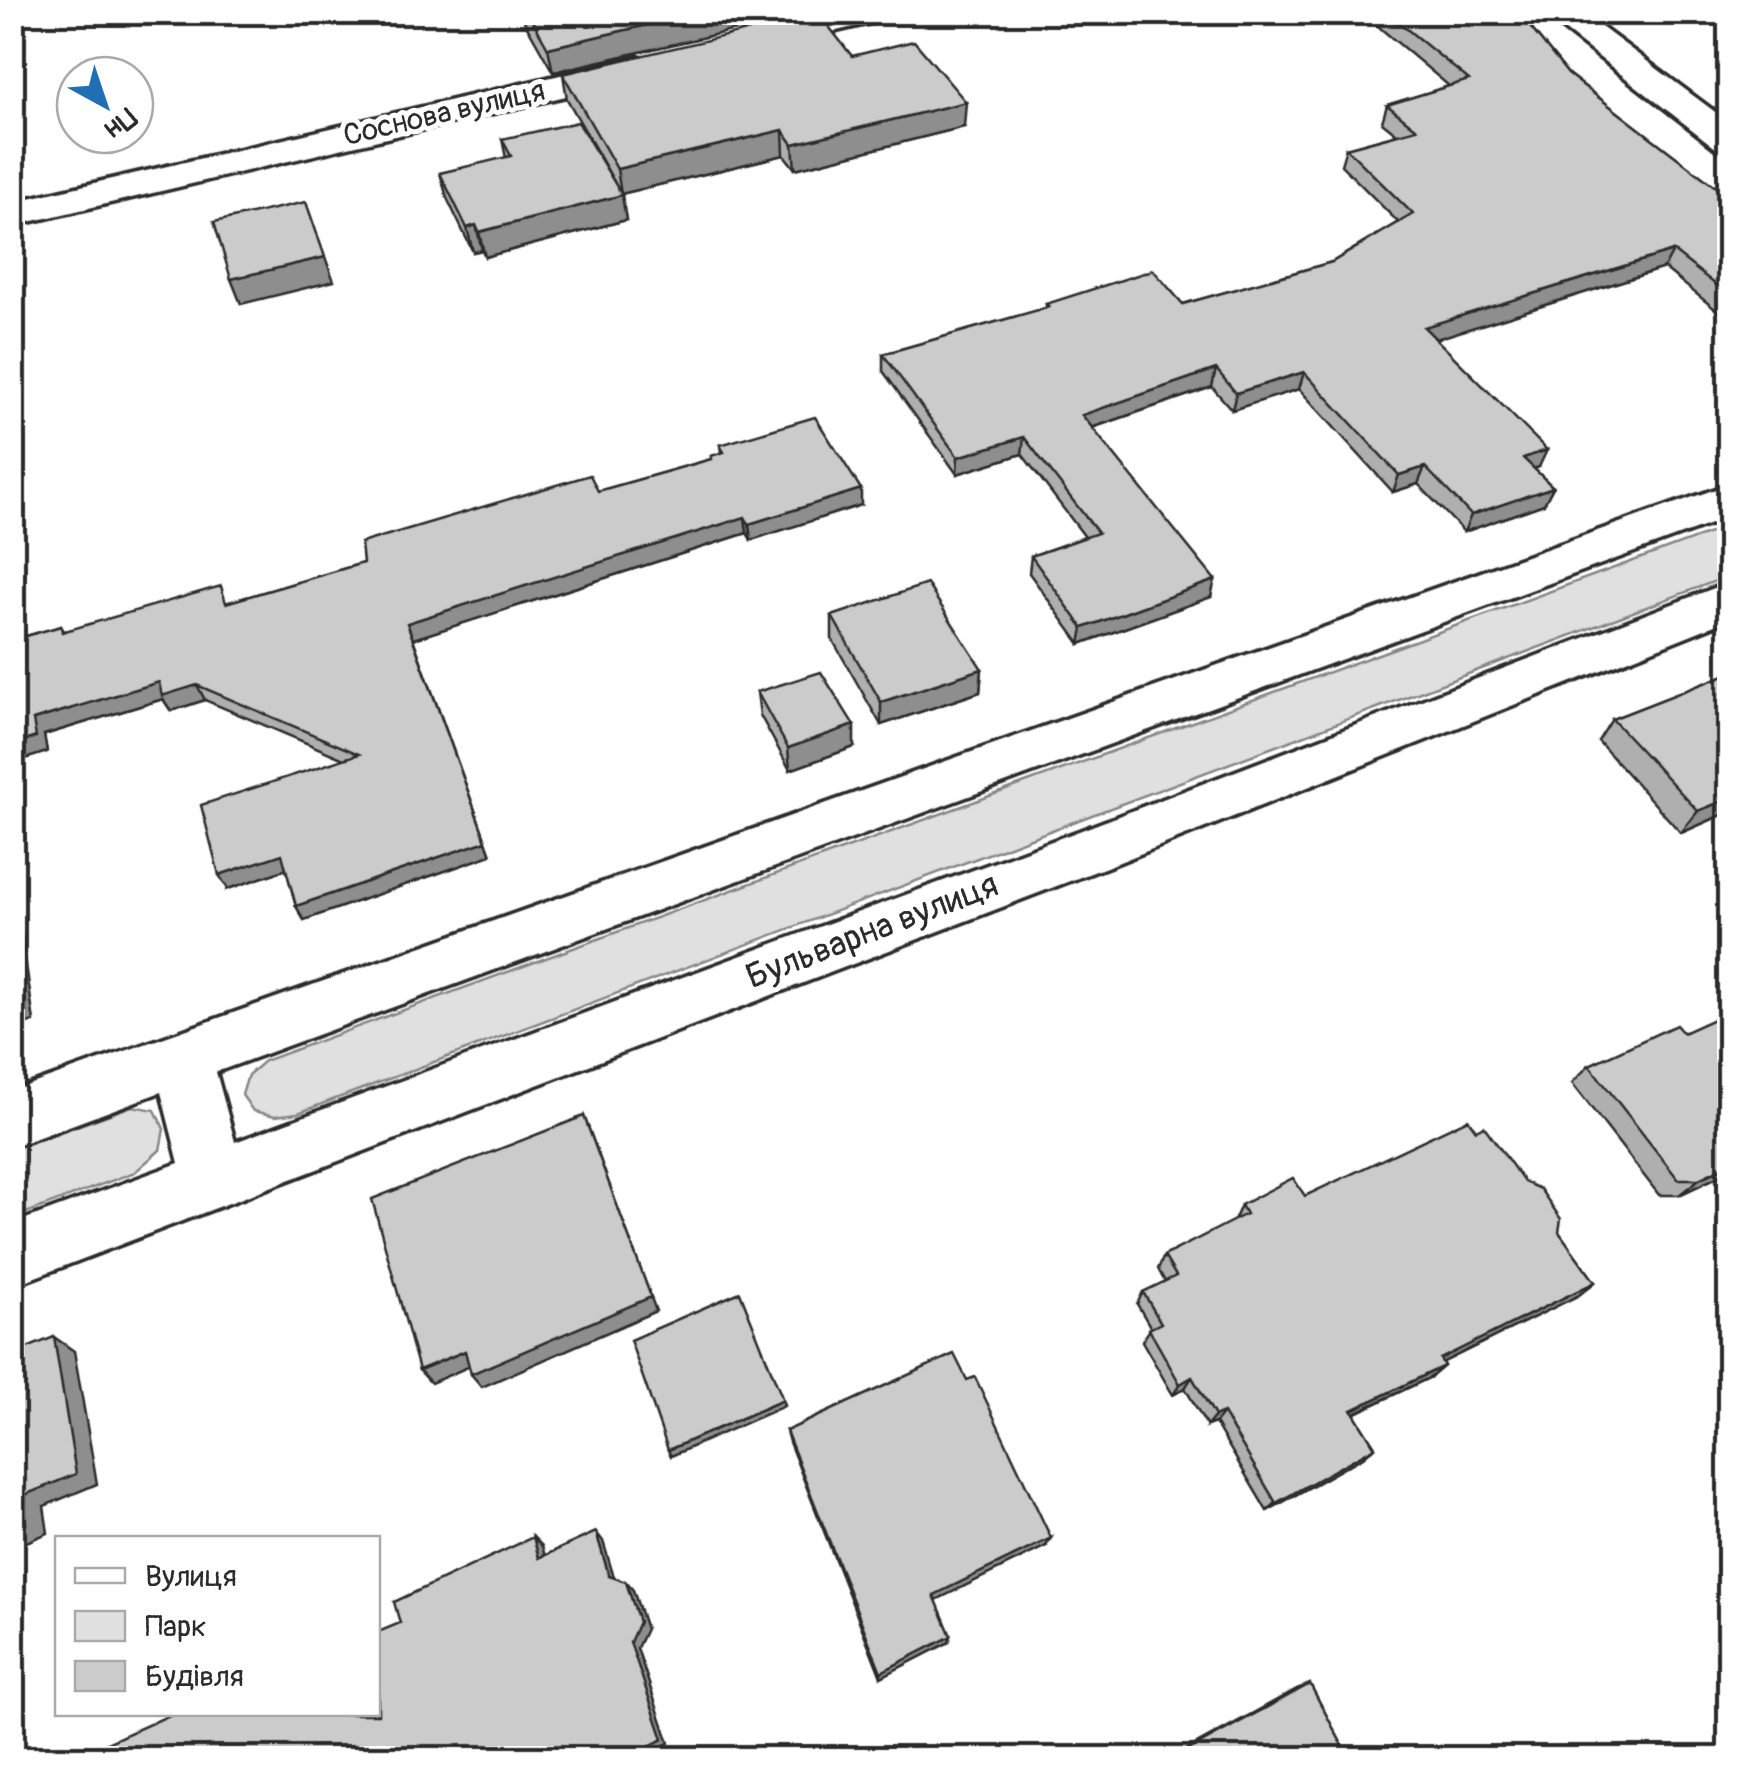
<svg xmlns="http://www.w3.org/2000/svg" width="1742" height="1771" font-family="Pangolin,sans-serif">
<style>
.green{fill:#e0e0e0;stroke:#868686;stroke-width:2.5}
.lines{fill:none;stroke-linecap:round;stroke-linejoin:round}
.street-casing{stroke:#2b2b2b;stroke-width:7}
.secondary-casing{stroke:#2b2b2b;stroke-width:7}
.street{fill:#fff;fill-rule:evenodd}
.secondary{fill:#fff;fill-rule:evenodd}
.wall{fill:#afafaf;stroke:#2b2b2b;stroke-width:2.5}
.shaded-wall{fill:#8e8e8e;stroke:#2b2b2b;stroke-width:2.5}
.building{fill:#cbcbcb;stroke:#2b2b2b;stroke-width:2.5}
.labels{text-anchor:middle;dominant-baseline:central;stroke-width:10;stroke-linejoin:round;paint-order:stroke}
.far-street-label{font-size:30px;fill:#2b2b2b;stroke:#fff}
.street-label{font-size:35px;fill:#2b2b2b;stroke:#fff}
</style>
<rect width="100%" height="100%" fill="#fff"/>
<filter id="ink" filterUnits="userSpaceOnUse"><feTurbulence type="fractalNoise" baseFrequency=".01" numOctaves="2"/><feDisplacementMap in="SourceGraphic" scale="20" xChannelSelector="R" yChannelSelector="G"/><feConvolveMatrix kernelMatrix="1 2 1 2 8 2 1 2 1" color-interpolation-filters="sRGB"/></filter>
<g filter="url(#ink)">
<g class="green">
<path d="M1729 526V576L298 1113 275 1116 253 1111 242 1095 248 1075 264 1061Z"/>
<path d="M132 1106 155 1110 164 1129 160 1150 135 1172 13 1218V1149Z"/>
</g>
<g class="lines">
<defs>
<g id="street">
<path d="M829 12H892L887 19 756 50 744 47 739 40 744 33Z"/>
<path d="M1541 12H1581L1730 123V152L1717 149Z"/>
<path d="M638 57 651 60 656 68 651 76 12 226V202Z"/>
</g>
<path id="secondary" d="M1730 484V517L216 1072 235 1142 1079 831 1730 582V619L1117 863 12 1286V1224L179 1163 161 1092 12 1147V1091Z"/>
</defs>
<use href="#street" class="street-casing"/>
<use href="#secondary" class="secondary-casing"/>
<use href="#street" class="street"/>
<use href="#secondary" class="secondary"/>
</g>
<g class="wall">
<path d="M519 12H800V15L553 72Z"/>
<path d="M1361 12H1518L1568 74 1730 198V321L1664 268 1435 339 1539 467 1534 469 1553 487 1544 504 1464 532 1418 484 1393 492 1299 389 1232 410 1212 387 1092 428 1211 597 1080 644 1029 573 1031 556 1085 537 1022 454 957 474 883 371V354L1046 308V304H1183L1332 262 1398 222 1341 165 1346 148 1397 134 1382 122 1387 105 1449 86Z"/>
<path d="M852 56 964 127 795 169 784 155 621 194 626 220 485 257 482 250 473 252 447 198 440 173 506 158 502 139 613 180 567 99 563 74Z"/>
<path d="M720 445 861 505 751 540 747 533 413 639 491 855 304 920 296 906 286 869 228 889 344 759 205 700 171 711 163 699 44 735 47 752 12 763V640L61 626 64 631 229 602 363 563 598 491 711 459V456L721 453Z"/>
<path d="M832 616 982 669 980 692 881 725 832 639Z"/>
<path d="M1730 673V823L1722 815 1681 833 1598 741 1612 719Z"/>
<path d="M757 692 854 747 790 770 760 715Z"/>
<path d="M1730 1023V1171L1679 1195H1659L1572 1083 1589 1065Z"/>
<path d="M1476 1130 1559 1232 1595 1282 1579 1295 1442 1363 1444 1366 1431 1377 1354 1414 1375 1447 1363 1457 1267 1511 1215 1423 1207 1426 1185 1388 1173 1395 1142 1341 1151 1328 1137 1304 1143 1292 1165 1282 1158 1269 1164 1256 1234 1221 1241 1205 1305 1196Z"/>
<path d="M786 1431 1046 1546 936 1600 949 1642 881 1677 789 1442Z"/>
<path d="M1310 1684 1349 1758H1171L1297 1689Z"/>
</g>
<g class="shaded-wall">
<path d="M703 12H800V15L553 72 548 48Z"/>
<path d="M966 102 964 127 795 169 793 144Z"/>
<path d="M783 130 784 155 621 194 617 169Z"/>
<path d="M622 195 626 220 485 257 479 232Z"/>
<path d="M476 225 482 250 473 252 467 228Z"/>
<path d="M1673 251 1664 268 1417 345 1424 327Z"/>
<path d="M325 257 334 281 241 304 231 279Z"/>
<path d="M1216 369 1212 387 1079 432 1082 415Z"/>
<path d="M1304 372 1299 389 1232 410 1236 393Z"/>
<path d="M1024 437 1022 454 957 474 958 457Z"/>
<path d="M1547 450 1539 467 1516 475 1523 458Z"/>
<path d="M1425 467 1418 484 1393 492 1399 475Z"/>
<path d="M1553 487 1544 504 1464 532 1471 515Z"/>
<path d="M861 489V505L751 540 749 524Z"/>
<path d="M745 517 747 533 413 639 491 855 304 920 296 906 486 841 407 623Z"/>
<path d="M1215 580 1211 597 1080 644 1083 628Z"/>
<path d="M982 669 980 692 881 725V702Z"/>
<path d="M159 682 197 685 205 700 171 711 163 699 44 735 47 752 12 763V745L33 720Z"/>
<path d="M854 725V747L790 770 788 748Z"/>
<path d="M1730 798V806L1722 815 1681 833 1698 811Z"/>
<path d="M282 854 290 868 228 889 219 875Z"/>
<path d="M12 887 16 891 34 1022 12 1029Z"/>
<path d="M584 1116 656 1311 482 1387 471 1374Z"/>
<path d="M1730 1164V1171L1679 1195 1699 1179Z"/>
<path d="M1595 1282 1579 1295 1427 1370 1440 1359Z"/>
<path d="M54 1337 74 1351 97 1484 44 1506 48 1533 12 1548V1530L22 1496Z"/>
<path d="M465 1351 475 1364 431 1383 419 1370Z"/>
<path d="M1444 1366 1431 1377 1340 1420 1352 1410Z"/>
<path d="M1192 1377 1185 1388 1173 1395 1180 1384Z"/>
<path d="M783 1400 784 1406 671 1456 668 1450Z"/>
<path d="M1223 1413 1215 1423 1207 1426 1215 1416Z"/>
<path d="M1375 1447 1363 1457 1267 1511 1276 1503Z"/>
<path d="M596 1532 603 1541 616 1584 609 1576Z"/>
<path d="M533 1537 542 1546 548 1566 539 1558Z"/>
<path d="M1051 1538 1046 1546 932 1602 934 1595Z"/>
<path d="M626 1582 633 1590 646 1629 637 1648 669 1743 637 1758H624L630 1642Z"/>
<path d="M951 1636 949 1642 881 1677V1672Z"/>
</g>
<g class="building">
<path d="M528 12H703L548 48Z"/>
<path d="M1386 12H1518L1568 74 1730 198V296L1673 251 1424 327 1547 450 1523 458 1553 487 1471 515 1425 467 1399 475 1304 372 1236 393 1216 369 1082 415 1215 580 1083 628 1031 556 1098 533 1024 437 958 457 883 354 1049 307 1046 304 1153 270 1183 304 1332 262 1413 214 1346 148 1417 129 1387 105 1469 80Z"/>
<path d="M819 14 852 56 914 41 966 102 793 144 783 130 617 169 563 74Z"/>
<path d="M578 122 622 195 479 232 476 225 467 228 440 173 511 156 502 139Z"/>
<path d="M306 202 325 257 231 279 214 222Z"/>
<path d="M815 417 861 489 749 524 745 517 407 623 486 841 296 906 282 854 219 875 201 805 359 754 197 685 162 696 159 682 33 720 36 737 12 745V640L61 626 62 632 221 586 226 603 363 563 361 543 590 475 598 491 712 459 711 456 724 452 720 445Z"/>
<path d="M927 584 982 669 881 702 832 616Z"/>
<path d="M821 672 854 725 788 748 757 692Z"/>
<path d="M1730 673V798L1698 811 1612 719Z"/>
<path d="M12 925 24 1012 12 1016Z"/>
<path d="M1718 1017 1725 1026 1730 1023V1164L1699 1179H1678L1589 1065 1676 1025 1683 1033Z"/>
<path d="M584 1116 651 1297 471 1374 465 1351 419 1370 372 1199Z"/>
<path d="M1468 1119 1476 1130 1484 1126 1524 1182 1540 1189 1561 1219 1559 1232 1595 1282 1440 1359 1444 1366 1352 1410 1375 1447 1276 1503 1223 1413 1215 1416 1192 1377 1180 1384 1149 1329 1161 1323 1143 1292 1176 1276 1164 1256 1246 1214 1241 1205 1293 1178 1305 1196Z"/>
<path d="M740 1292 783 1400 668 1450 630 1340Z"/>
<path d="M54 1337 76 1474 22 1496 26 1524 12 1530V1354Z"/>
<path d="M954 1354 967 1380 975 1377 1051 1538 934 1595 951 1636 881 1672 786 1431Z"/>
<path d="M596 1532 609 1576 626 1582 639 1622 630 1642 663 1739 624 1758H82V1754L172 1714H378V1632L400 1623 394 1602 533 1537 539 1558Z"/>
<path d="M1310 1684 1349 1758H1174Z"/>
</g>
</g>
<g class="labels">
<g class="far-street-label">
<text transform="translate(444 113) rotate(-13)">Соснова вулиця</text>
</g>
<g class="street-label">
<text transform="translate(872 931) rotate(-21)">Бульварна вулиця</text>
</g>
</g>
<rect width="1742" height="1771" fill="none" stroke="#fff" stroke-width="50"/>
<rect x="25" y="25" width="1692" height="1721" fill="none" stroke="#2b2b2b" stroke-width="4" filter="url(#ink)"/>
<rect x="55" y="1536" width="325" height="180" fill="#ffffff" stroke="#aaaaaa" stroke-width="2.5"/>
<rect x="75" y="1568" width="50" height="15" fill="#ffffff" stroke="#aaaaaa" stroke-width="2.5"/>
<text x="145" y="1586" font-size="30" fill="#2b2b2b">Вулиця</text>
<rect x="75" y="1611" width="50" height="30" fill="#e0e0e0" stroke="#aaaaaa" stroke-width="2.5"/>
<text x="145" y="1636" font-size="30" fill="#2b2b2b">Парк</text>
<rect x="75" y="1661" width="50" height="30" fill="#cbcbcb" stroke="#aaaaaa" stroke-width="2.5"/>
<text x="145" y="1686" font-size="30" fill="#2b2b2b">Будівля</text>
<g transform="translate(105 105) rotate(140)"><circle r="48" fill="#ffffff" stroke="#aaaaaa" stroke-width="2.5"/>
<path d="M0-8L18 38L0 25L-18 38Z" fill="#1f6fb2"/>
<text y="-15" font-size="28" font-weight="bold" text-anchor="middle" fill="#2b2b2b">Пн</text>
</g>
</svg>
